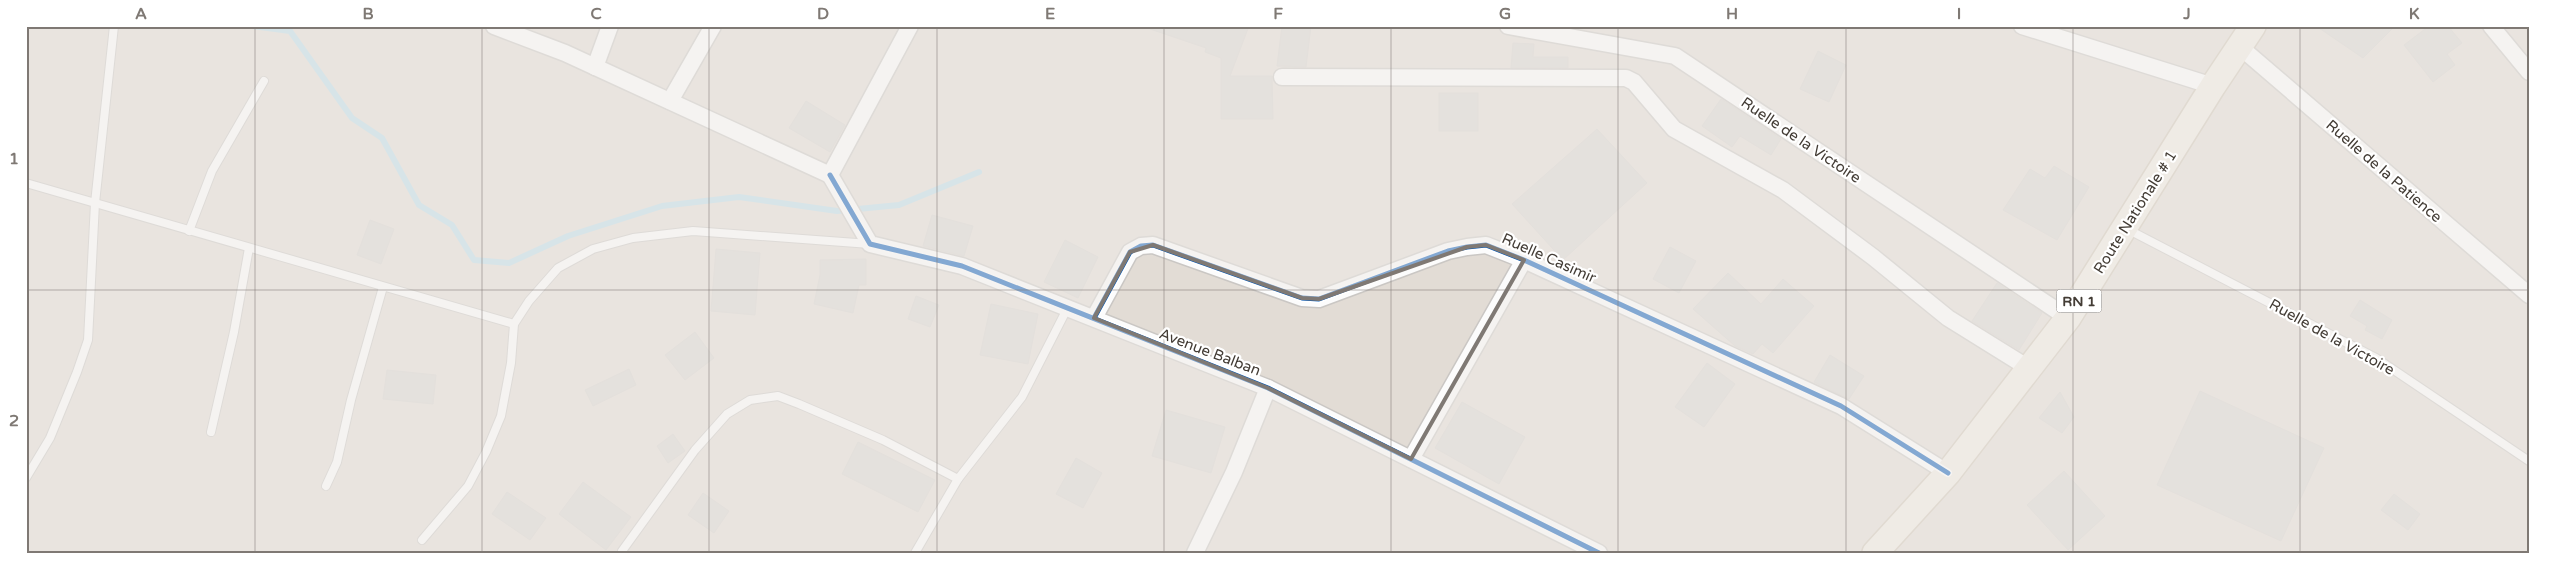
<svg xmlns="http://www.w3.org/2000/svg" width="2555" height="579" font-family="'Varela Round',sans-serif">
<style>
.residential{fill:#e2dcd5}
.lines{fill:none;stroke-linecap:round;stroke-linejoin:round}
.stream{stroke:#bbdce9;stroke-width:6}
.building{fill:#d8d4d0;stroke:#d6d2ce}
.lane-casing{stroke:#cac7c4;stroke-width:10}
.street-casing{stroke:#cac7c4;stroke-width:19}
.primary-casing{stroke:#cfc5b6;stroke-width:28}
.lane{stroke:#fcfcfc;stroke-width:8}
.street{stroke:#fcfcfc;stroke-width:16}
.primary{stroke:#efeae3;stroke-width:25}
.cycleway-casing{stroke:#fff;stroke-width:8}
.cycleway{stroke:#0057b8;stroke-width:5}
.marked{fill:none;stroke:#7f7974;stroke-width:4;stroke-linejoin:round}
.grid{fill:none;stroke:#7f7974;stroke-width:1;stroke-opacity:0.55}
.labels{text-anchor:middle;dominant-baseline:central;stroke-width:4.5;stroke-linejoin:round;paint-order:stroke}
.shield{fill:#fff;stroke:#7b7672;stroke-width:1}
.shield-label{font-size:14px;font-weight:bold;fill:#433c35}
.street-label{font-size:15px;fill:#433c35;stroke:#fff}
.neatline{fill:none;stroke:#7f7974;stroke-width:2}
.grid-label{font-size:16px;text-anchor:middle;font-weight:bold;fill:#7f7974}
</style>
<rect width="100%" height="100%" fill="#eeebe8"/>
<rect class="residential" x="26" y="26" width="2503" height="527"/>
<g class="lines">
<path class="stream" d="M252 26 290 31 352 118 382 138 419 205 452 225 474 260 509 263 568 236 662 206 739 197 837 211 899 205 979 172"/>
</g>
<g class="building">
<path d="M1150 26H1249L1230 76H1272L1273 119H1221V58L1205 52 1206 48 1150 29Z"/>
<path d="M1282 26H1311L1306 67 1277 66Z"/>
<path d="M2316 26H2395L2363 58Z"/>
<path d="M2429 26H2448L2462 43 2447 54 2455 65 2433 82 2404 45Z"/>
<path d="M1513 43 1534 44 1533 57H1568V68H1511Z"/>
<path d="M1818 51 1846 65 1829 102 1800 89Z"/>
<rect x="1439" y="93" width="39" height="38"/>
<path d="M1721 99 1781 139 1771 155 1740 136 1732 147 1702 126Z"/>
<path d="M806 101 845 125 830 152 789 128Z"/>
<path d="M1597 129 1647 183 1563 260 1512 204Z"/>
<path d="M2054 166 2089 187 2057 240 2003 210 2030 169 2045 178Z"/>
<path d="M932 215 973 226 964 256 923 246Z"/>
<path d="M370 220 394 229 381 264 357 255Z"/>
<path d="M1065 240 1098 257 1078 298 1044 282Z"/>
<path d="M1670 247 1696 261 1679 293 1653 279Z"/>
<path d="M716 249 760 253 755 315 711 311Z"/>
<path d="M866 259V285H859L853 313 814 304 820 275V260Z"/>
<path d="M1728 273 1761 304 1783 279 1814 306 1773 353 1762 344 1753 354 1735 346 1693 309Z"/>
<path d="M1997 283 2042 313 2019 350 1972 321Z"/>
<path d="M916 296 939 305 930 327 908 319Z"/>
<path d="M2360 300 2392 320 2382 339 2365 330 2367 326 2350 316Z"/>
<path d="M991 304 1038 314 1028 364 980 355Z"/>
<path d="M695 332 714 358 685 380 665 355Z"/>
<path d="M1830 355 1864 376 1849 399 1814 382Z"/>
<path d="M1707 363 1735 384 1704 427 1675 407Z"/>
<path d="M629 369 636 385 593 406 585 390Z"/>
<path d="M387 370 436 375 433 404 383 399Z"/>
<path d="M2200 391 2324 448 2281 541 2157 485Z"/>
<path d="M2060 392 2074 417 2062 433 2039 418Z"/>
<path d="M1462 402 1525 437 1499 484 1435 448Z"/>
<path d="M1166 410 1225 427 1211 473 1152 456Z"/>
<path d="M673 434 685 451 668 463 657 446Z"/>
<path d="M858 442 935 480 918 512 842 474Z"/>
<path d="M1076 458 1102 473 1083 508 1056 494Z"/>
<path d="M2064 471 2105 516 2068 550 2027 505Z"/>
<path d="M583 482 631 517 606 550 559 514Z"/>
<path d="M507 492 546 518 530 540 492 514Z"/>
<path d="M703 493 729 511 714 533 688 515Z"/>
<path d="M2394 494 2420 514 2408 530 2381 510Z"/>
</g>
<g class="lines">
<defs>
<g id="lane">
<path d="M26 183 514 324"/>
<path d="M2127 229 2376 358 2529 461"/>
<path d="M189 231 212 171 264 81"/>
<path d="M211 432 234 332 249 248"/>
<path d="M26 478 50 438 77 372 88 340 95 203 114 26"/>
<path d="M326 486 337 462 351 400 383 287"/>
<path d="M422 540 468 486 486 452 501 416 511 363 514 324 529 301 558 268 593 249 633 238 693 231 870 244"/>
<path d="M622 551 695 450 727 414 750 400 778 396 799 404 883 440 958 479 1022 397 1068 307"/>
<path d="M915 553 958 479"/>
</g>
<g id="street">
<path d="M494 26 565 53 830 175"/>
<path d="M1508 26 1675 56 2068 318"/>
<path d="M2022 26 2213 86"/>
<path d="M2491 26 2529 72"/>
<path d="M2239 46 2529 295"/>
<path d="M595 67 610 26"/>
<path d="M1282 77 1626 78 1634 82 1674 129 1783 190 1873 257 1948 318 2030 369"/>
<path d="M670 101 713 26"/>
<path d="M830 175 870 244 962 266 1268 388 1599 553"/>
<path d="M830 175 910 26"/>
<path d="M1094 318 1130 252 1141 246 1153 245 1302 298 1319 299 1448 251 1467 247 1486 245 1524 260 1841 406 1948 473"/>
<path d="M1411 459 1524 260"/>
<path d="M1195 553 1234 472 1268 388"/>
</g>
<path id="primary" d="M1875 553 1948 473 2068 318 2213 86 2253 26"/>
</defs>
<use href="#lane" class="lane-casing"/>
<use href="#street" class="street-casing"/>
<use href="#primary" class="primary-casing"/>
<use href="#lane" class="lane"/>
<use href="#street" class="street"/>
<use href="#primary" class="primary"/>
<defs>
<g id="cycleway">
<path d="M830 175 870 244 962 266 1268 388 1599 553"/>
<path d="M1094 318 1130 252 1141 246 1153 245 1302 298 1319 299 1448 251 1467 247 1486 245 1524 260 1841 406 1948 473"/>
</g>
</defs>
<use href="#cycleway" class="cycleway-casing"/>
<use href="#cycleway" class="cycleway"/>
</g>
<path d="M0 0H2555V579H0ZM1153 245 1302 298 1319 299 1467 247 1486 245 1524 260 1411 459 1268 388 1094 318 1130 252Z" fill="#eeebe8" fill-opacity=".55" fill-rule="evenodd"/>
<path class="marked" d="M1153 245 1302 298 1319 299 1467 247 1486 245 1524 260 1411 459 1268 388 1094 318 1130 252Z"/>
<path class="grid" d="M255 26V553M482 26V553M709 26V553M937 26V553M1164 26V553M1391 26V553M1618 26V553M1846 26V553M2073 26V553M2300 26V553M26 290H2529"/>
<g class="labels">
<rect class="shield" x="2056.5" y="289.5" width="45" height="23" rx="4"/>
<g class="shield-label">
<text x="2079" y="301">RN 1</text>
</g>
<g class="street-label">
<text transform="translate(1801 140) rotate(34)">Ruelle de la Victoire</text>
<text transform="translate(2384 171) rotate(41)">Ruelle de la Patience</text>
<text transform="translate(2135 212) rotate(-58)">Route Nationale # 1</text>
<text transform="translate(1549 258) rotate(24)">Ruelle Casimir</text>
<text transform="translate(2332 337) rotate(29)">Ruelle de la Victoire</text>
<text transform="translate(1210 352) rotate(21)">Avenue Balban</text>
</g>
</g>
<rect width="2555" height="579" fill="none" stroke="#ffffff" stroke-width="55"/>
<rect x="28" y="28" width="2500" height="524" class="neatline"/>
<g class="grid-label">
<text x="141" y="19">A</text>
<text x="368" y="19">B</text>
<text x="596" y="19">C</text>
<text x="823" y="19">D</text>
<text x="1050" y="19">E</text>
<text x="1278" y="19">F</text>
<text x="1505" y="19">G</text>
<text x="1732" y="19">H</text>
<text x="1959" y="19">I</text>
<text x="2187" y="19">J</text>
<text x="2414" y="19">K</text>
<text x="14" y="164">1</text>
<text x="14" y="426">2</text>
</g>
</svg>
